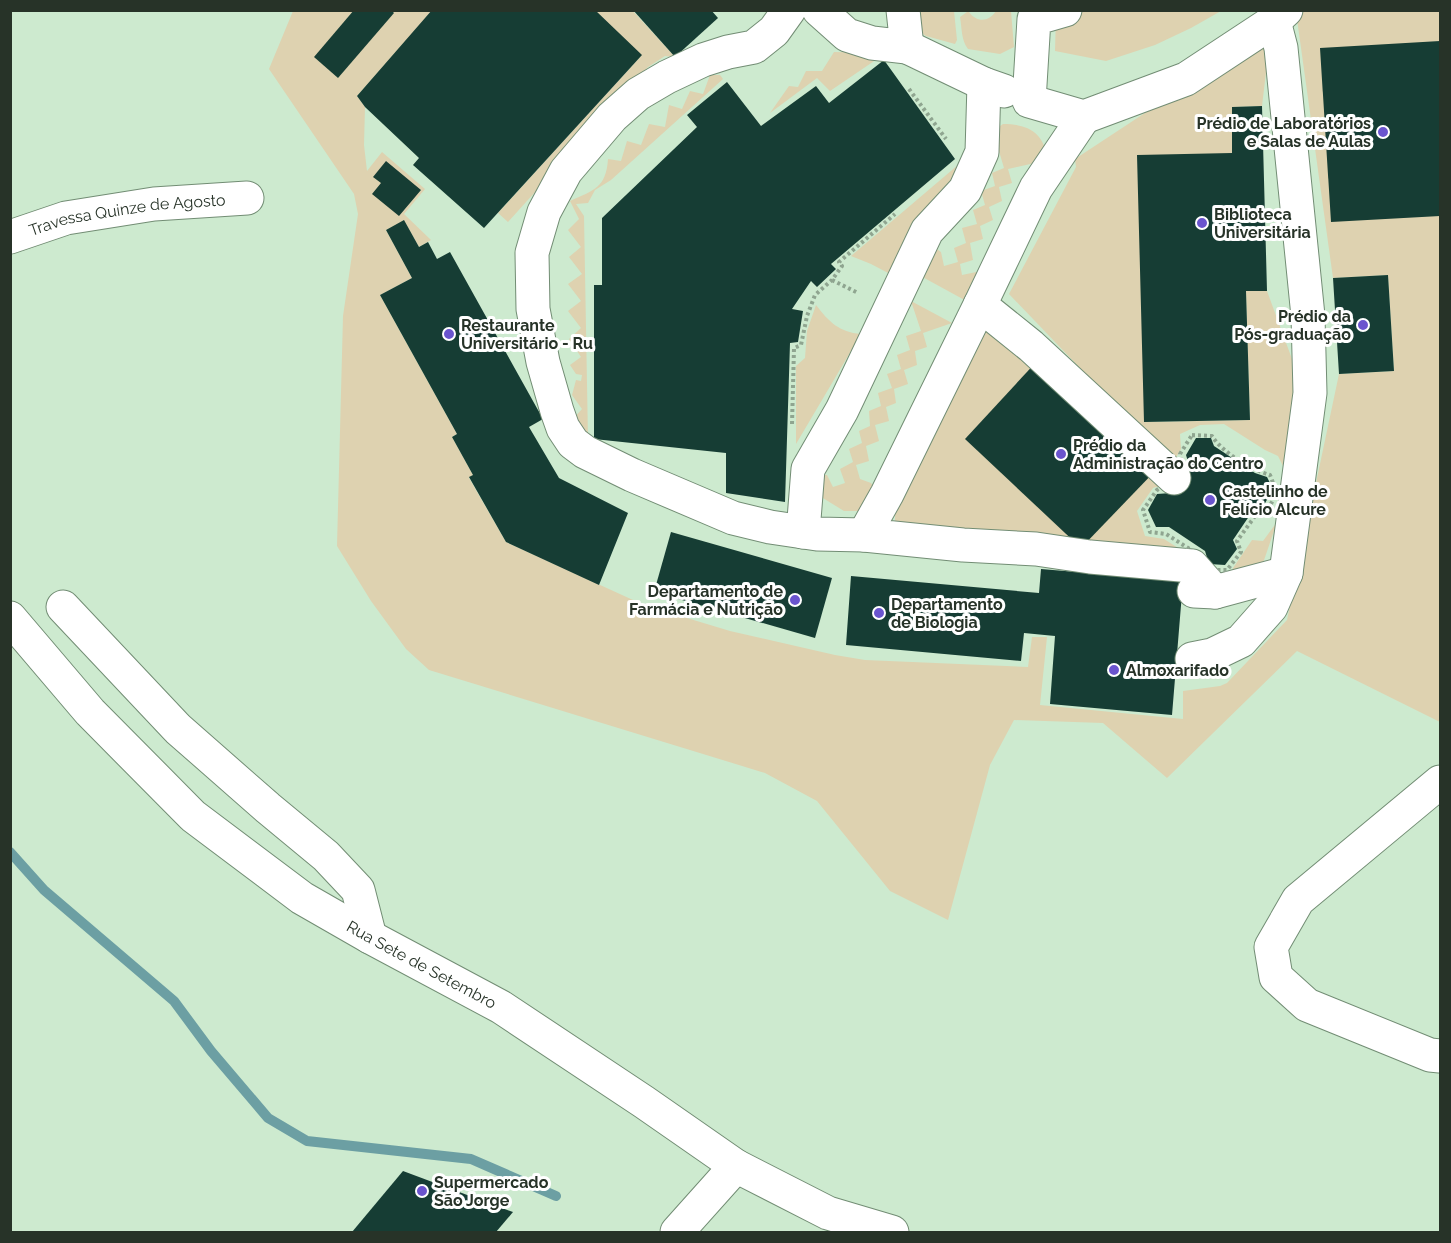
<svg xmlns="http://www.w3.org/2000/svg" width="1451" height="1243" font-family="Raleway,sans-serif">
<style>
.green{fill:#ded2b0}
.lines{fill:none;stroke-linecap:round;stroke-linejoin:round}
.stream{stroke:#6c9fa3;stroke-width:10}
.building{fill:#163d34}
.minor-casing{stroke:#728d74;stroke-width:35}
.path{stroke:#8fa590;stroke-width:4;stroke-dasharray:3 3;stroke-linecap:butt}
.minor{stroke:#fff;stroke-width:33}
.poi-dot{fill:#6a54ce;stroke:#fff;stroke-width:2}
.labels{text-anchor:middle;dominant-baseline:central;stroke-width:6;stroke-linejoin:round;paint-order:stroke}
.poi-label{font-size:16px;font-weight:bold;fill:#273328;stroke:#fff;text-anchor:start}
.street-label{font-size:16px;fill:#273328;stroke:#fff}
</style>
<rect width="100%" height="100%" fill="#cdeacf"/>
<g class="green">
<path d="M1299 10 1440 11V722L1297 651 1167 778 1103 723 1014 720 990 765 948 920 890 891 817 801 765 773 429 670 406 649 371 601 337 546 343 316 358 214 354 194 269 69 293 11H432L357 96 365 107 364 145 367 171 382 152 425 189 404 214 431 240 419 247 404 221 386 230 412 278 380 295 457 434 452 437 473 475 469 478 506 542 644 605 730 631 835 655 865 660 1028 667 1032 637H1047L1040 705 1183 719V691L1220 686 1227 683 1287 620 1339 374 1394 371 1388 275 1333 278 1296 12Z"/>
<path d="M595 11H633L675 57 665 56 648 67 508 222 498 213 641 56Z"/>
<path d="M910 11H954L957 40 955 44 926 36 920 32Z"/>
<path d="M996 11H1011L1014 47 1000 54 968 49C961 40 962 28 960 17L967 12H969C977 23 989 22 996 11Z"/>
<path d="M1066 11H1221L1191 28 1155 45 1106 61 1055 51 1056 15Z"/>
<path d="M1271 30 1262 106 1232 107V153L1144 422 1250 420 1246 291H1267L1306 397 1288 476 1278 456 1265 450 1224 424 1200 425 1180 434 1181 449 1172 464 1009 294 1076 167 1075 159Z"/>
<path d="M834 52 886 53 830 91 817 78 770 113 789 86 798 87 806 71H822Z"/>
<path d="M710 75H720L723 79 611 180 595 190 588 203 576 204 584 216 588 439 573 419 582 409 572 395 576 380 581 381 582 375 576 374 570 365 581 357 569 339 581 328 568 311 581 301 568 284 582 274 569 257 581 247 568 230 579 219 570 201C594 190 606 188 608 159L621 161 627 141 641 145 649 124 665 127 669 105 682 109 690 91 703 94Z"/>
<path d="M1003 124C1029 124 1044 133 1048 160L1008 169 1012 183 999 187 1002 201 989 207 993 220 980 226 983 239 970 243 973 260 960 264 962 275 981 271 970 303 917 274 934 247 941 252 944 266 958 262 954 248 966 243 962 228 977 224 973 210 985 205 981 191 995 186 992 173 1004 168 993 131Z"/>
<path d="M965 159 890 274 871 264 851 256Z"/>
<path d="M911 301 952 323 923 333 927 347 915 351 917 365 904 370 908 384 894 389 896 403 886 407 889 421 875 425 879 441 866 446 869 461 856 465 860 479 871 483 874 488 859 511H844L818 495 823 475H827L833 487 845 483 840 469 853 462 849 449 862 443 859 431 870 426 869 411 881 406 878 393 892 388 887 374 901 369 897 355 910 350 906 336 921 331Z"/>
<path d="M816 305C829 322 839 332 861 334L796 444V366L805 358 807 331Z"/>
<path d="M994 313 1164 487H1156L1153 488 1137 511 1145 536 1164 539 1194 558 1205 571 1231 576 1233 568 1252 540 1263 541 1277 522 1261 569 1246 582 895 523V507Z"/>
</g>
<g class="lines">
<path class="stream" d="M10 852 44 890 174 1001 211 1051 268 1118 307 1141 471 1159 556 1196"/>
</g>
<g class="building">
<path d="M354 10H391L394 13 338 78 314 57Z"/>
<path d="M432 10H595L642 55 484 228 413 165 419 158 365 107 357 96Z"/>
<path d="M633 10H711L718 18 675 57Z"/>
<path d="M1440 41V216L1331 222 1320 48Z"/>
<path d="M884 60 955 159 831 264 836 269 817 287 811 281 792 309 803 311 798 342 790 343 785 502 726 493V453L594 439V285H602V218L697 127 687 115 727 82 761 126 816 86 829 103Z"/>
<path d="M1262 106 1267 291H1246L1250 420 1144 422 1137 155 1232 153V107Z"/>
<path d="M386 161 421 190 399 216 372 194 381 183 373 177Z"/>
<path d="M404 220 419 247 428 242 437 259 450 252 543 419 529 427 559 478 628 513 599 585 506 542 469 477 473 475 452 437 457 434 380 295 412 278 386 230Z"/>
<path d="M1388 275 1394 371 1339 374 1333 278Z"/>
<path d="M1039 359 1157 469 1081 548 965 439Z"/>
<path d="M1196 438H1211L1214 446 1255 473 1267 477 1273 489 1264 505 1256 506 1233 540 1237 549 1225 565 1209 564 1205 551 1169 527H1156L1148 510 1157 494 1171 493 1189 465 1186 455Z"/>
<path d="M671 532 832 578 815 638 654 592Z"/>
<path d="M1041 569 1183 581 1172 715 1050 704 1055 636 1024 633 1021 661 846 645 851 576 1039 593Z"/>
<path d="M403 1171 513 1212 496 1232H352Z"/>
</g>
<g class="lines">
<defs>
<g id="minor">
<path d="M789 10 774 31 754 47 728 52 703 60 667 77 638 94 612 117 566 171 544 212 532 253 533 309 543 362 557 411 563 428 573 443 585 452 632 475 733 518 770 527 817 534 864 535"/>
<path d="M819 10 847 35 872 43 907 47 903 10"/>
<path d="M1065 10 1034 19 1029 101 1084 117 1186 79 1274 21 1286 10"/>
<path d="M907 47 984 84 1004 91"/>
<path d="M1084 117 1036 188 980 305 1031 346 1174 478"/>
<path id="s1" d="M10 237 66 218 154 204 247 198"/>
<path d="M980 305 887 494 864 535 963 545 1036 549 1090 557 1192 566 1215 592"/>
<path d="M803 532 808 469 842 410 927 231 965 190 982 152 984 84"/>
<path d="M1194 591 1215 592 1286 573"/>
<path d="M63 607 178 729 268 808 326 856 358 890 370 937"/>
<path id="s2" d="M10 618 90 712 193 816 302 898 370 937 501 1007 644 1102 736 1166 828 1213 892 1232"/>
<path d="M1192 659 1212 655 1241 641 1271 607 1286 573 1310 393 1308 316 1281 48 1274 21"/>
<path d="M1440 782 1298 900 1271 947 1276 977 1307 1005 1430 1055 1440 1056"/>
<path d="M677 1232 736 1166"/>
</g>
</defs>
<use href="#minor" class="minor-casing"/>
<g class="path">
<path d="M909 89 946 139"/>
<path d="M832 280 858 293"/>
<path d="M792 424 794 348 801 345 807 316 815 295 832 280 842 266 839 262 895 214"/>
<path d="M1192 435 1212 436C1223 453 1250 469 1270 475L1277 493 1268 509 1258 512 1237 541 1241 552 1227 570H1207L1199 555 1166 534 1150 532 1143 510 1157 490 1174 478 1181 467 1180 454Z"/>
</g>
<use href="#minor" class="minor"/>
</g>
<g class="poi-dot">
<circle cx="1383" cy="132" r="6"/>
<circle cx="1202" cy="223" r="6"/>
<circle cx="1363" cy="325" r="6"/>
<circle cx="449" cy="334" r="6"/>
<circle cx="1061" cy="454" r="6"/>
<circle cx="1210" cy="500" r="6"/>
<circle cx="795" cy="600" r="6"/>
<circle cx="879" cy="613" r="6"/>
<circle cx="1114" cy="670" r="6"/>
<circle cx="422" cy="1191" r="6"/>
</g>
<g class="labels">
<g class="poi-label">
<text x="1371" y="123" text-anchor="end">Prédio de Laboratórios<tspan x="1371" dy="18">e Salas de Aulas</tspan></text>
<text x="1214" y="214">Biblioteca<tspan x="1214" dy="18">Universitária</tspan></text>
<text x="1351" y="316" text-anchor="end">Prédio da<tspan x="1351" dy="18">Pós-graduação</tspan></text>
<text x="461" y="325">Restaurante<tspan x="461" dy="18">Universitário - Ru</tspan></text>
<text x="1073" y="445">Prédio da<tspan x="1073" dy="18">Administração do Centro</tspan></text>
<text x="1222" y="491">Castelinho de<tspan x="1222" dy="18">Felício Alcure</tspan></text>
<text x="783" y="591" text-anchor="end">Departamento de<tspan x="783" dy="18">Farmácia e Nutrição</tspan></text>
<text x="891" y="604">Departamento<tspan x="891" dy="18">de Biologia</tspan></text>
<text x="1126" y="670">Almoxarifado</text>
<text x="434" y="1182">Supermercado<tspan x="434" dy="18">São Jorge</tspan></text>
</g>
<g class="street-label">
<text stroke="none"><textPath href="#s1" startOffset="120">Travessa Quinze de Agosto</textPath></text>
<text stroke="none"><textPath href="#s2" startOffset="543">Rua Sete de Setembro</textPath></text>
</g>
</g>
<rect width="1451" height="1243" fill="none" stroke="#273328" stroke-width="24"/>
</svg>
